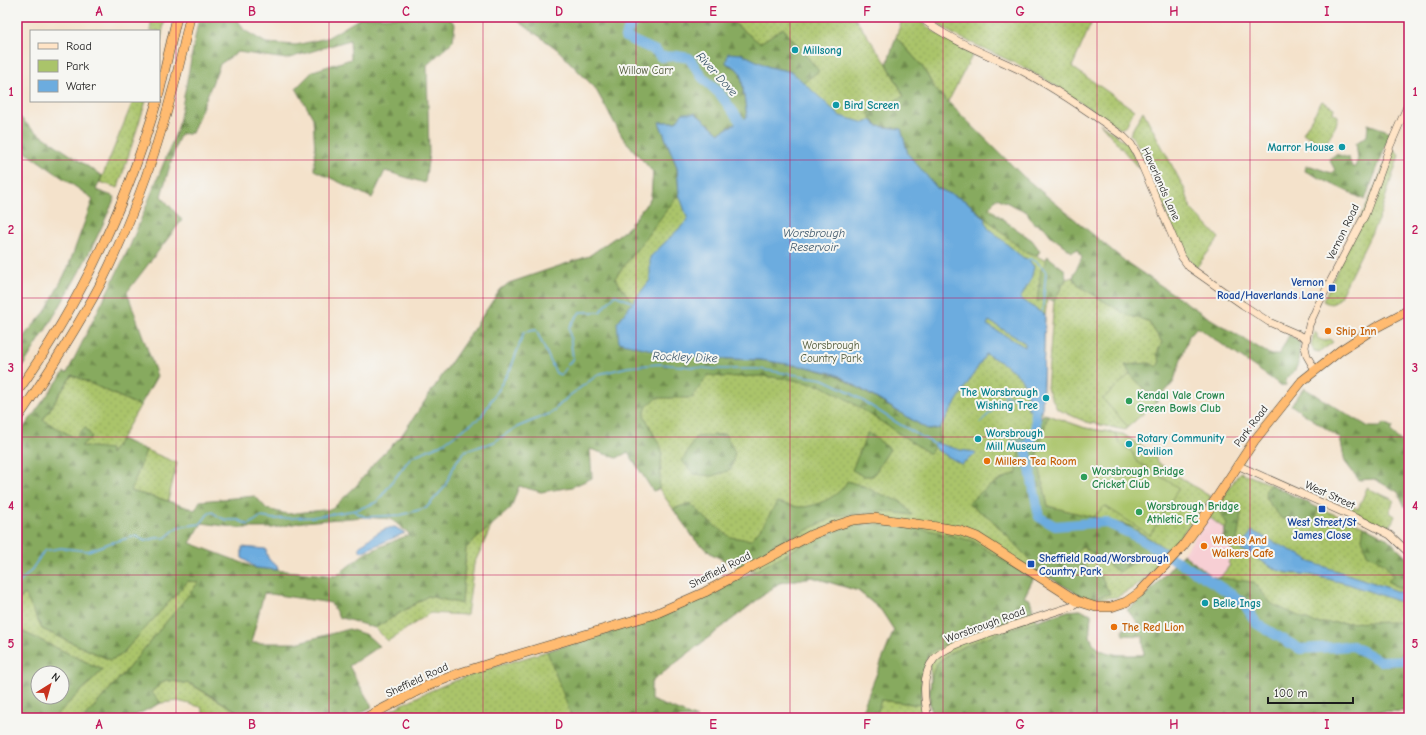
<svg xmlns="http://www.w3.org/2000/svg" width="1426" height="735" font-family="'Comic Neue',sans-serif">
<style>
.built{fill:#f7cfd4}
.green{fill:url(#green-dots);stroke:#637043}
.forest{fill:url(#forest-firs);stroke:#52633d;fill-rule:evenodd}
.pitch{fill:#aac46a;stroke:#637043}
.water{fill:#6cacdf;stroke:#44647e;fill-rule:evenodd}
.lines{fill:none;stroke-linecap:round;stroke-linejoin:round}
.stream{stroke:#6cacdf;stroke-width:1.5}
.river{stroke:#6cacdf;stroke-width:10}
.secondary-casing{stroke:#3c3a36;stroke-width:8}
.highway-casing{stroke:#3c3a36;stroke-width:10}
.secondary{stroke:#ffe4c6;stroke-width:7}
.highway{stroke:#ffbb71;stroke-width:9}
.grid{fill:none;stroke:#c2185b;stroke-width:1;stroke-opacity:0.55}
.culture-dot{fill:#0f9aa8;stroke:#f6f6f2;stroke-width:1.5}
.transit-dot{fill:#1a4fb4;stroke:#f6f6f2;stroke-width:1.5}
.food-dot{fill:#e8710a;stroke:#f6f6f2;stroke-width:1.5}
.leisure-dot{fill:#2e9e5b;stroke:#f6f6f2;stroke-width:1.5}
.labels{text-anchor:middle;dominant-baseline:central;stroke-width:4;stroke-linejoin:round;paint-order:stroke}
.culture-label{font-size:11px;font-weight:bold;fill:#0d838f;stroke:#f6f6f2;text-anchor:start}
.park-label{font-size:11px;fill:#4e5737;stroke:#f6f6f2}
.street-label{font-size:11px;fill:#1c1c1c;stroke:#f6f6f2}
.transit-label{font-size:11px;font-weight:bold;fill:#164399;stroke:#f6f6f2;text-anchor:end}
.food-label{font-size:11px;font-weight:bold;fill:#c56008;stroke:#f6f6f2;text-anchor:start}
.leisure-label{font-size:11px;font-weight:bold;fill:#27864d;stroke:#f6f6f2;text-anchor:start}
.water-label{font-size:12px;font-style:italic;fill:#3c566a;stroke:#f6f6f2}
.neatline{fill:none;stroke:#c2185b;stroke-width:1.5}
.grid-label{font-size:13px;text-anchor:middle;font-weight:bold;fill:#c2185b}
</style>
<defs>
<pattern id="green-dots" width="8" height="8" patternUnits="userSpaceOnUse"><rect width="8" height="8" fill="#aac46a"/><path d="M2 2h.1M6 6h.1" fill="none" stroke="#92a85b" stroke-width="1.8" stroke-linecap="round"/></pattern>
<pattern id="forest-firs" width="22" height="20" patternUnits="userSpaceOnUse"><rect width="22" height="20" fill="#87aa5e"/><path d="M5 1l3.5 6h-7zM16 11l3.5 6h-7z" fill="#6e8a4d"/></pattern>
</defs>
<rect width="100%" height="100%" fill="#f6f6f2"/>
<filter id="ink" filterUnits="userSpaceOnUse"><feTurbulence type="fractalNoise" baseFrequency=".025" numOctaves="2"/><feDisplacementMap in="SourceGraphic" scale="8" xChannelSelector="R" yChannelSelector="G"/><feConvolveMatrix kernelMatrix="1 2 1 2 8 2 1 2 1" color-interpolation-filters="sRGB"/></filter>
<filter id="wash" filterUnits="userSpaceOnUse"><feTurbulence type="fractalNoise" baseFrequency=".012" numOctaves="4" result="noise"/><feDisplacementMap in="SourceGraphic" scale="16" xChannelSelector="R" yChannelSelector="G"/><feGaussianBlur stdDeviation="0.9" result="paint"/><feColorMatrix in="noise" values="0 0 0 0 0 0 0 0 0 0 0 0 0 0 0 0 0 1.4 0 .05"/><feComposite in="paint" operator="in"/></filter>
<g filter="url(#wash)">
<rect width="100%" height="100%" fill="#f4e2cb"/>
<path class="built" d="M1209 517 1226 529 1223 537 1235 553 1228 563 1230 565 1220 578 1212 577 1183 554Z"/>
<g class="green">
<path d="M152 17H165L159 52V31H150Z"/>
<path d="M515 17H854L887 64 904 96 960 182 1040 251 1037 256 1044 260 1047 256 1052 260 1045 315 1042 412 1036 430 1039 517 1131 534 1166 555 1141 583 1117 597 1089 600 1043 574 1033 579 1024 597 1030 600 1036 621 1068 611 1080 610 1091 614C1091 620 1088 633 1091 639 1099 658 1126 655 1144 655L1143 628 1127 610 1148 594 1183 554 1212 577 1220 578 1230 565 1228 563 1234 553 1223 537 1225 529 1209 517 1240 472 1272 485 1318 508 1364 526 1388 539 1409 559V711L1355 712 1314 718H932L929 701 931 679 928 654 919 642 894 630 881 610 858 591 812 577 779 583 651 682 649 718H375L423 694 449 683 488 669 663 616 756 570 739 568 712 554 696 541 659 489 644 451 613 400 410 534 391 519 376 461 402 435 500 290 509 283 589 256 627 229 651 198 653 172 623 138 595 88 557 49 517 20Z"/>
<path d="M903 17H915L933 31 973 54 948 102 935 89 922 66 896 37Z"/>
<path d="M927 17H1094L1072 67 1134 110 1126 126 1120 129 1053 84 1023 67 953 34Z"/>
<path d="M133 101H146L118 188 100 182Z"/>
<path d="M1322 101 1334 108 1333 113 1338 116 1336 125 1323 149 1311 143 1313 140 1303 133Z"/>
<path d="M1143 111 1185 190 1191 209 1219 238 1196 268 1182 251 1138 145 1130 134Z"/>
<path d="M1100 123 1128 144 1133 154 1139 169Z"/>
<path d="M1392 149 1396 151 1399 155 1379 218 1339 299C1333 305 1330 305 1323 301Z"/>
<path d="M1073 277 1079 286 1127 314 1148 321 1162 342 1157 354 1160 361 1157 368 1126 365 1130 374 1103 399 1128 427 1125 430 1086 422 1057 409 1047 388 1054 301 1066 279Z"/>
<path d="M1314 332 1317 334V338L1324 341 1330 339 1333 342 1320 352 1314 351 1311 346Z"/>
<path d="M72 375 140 406 121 439 110 454 80 446 75 438 43 420Z"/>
<path d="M1048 415 1085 428 1123 434 1155 455 1157 462 1176 475 1211 497 1169 551 1130 526 1072 511Z"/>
<path d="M146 450 177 463 168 501 130 491Z"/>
<path d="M1367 488 1394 500 1389 512 1395 516 1389 529 1347 510 1349 505 1358 509Z"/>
<path d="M492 525 474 564 467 615 430 613 388 641 375 628 428 596 462 604 466 548Z"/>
<path d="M188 581 200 582 125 672 84 718H53L103 670 17 629V601L25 594 42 629 110 660 120 656Z"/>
<path d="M166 680 190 684 243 715V718H205L201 707 178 701 161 703 151 692Z"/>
<path d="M880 700 921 705 924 718H876Z"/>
</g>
<g class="forest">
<path d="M199 17H236L244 30 266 43 296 45 327 38 362 17H448L455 24 453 41 427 65 429 154 425 183 385 171 372 198 314 170 315 150 313 118 296 88 313 71 351 59 350 40 286 59 238 52 220 64 192 133 181 134 177 142 161 196 182 220 127 292 157 376 140 406 72 375 43 420 75 438 85 427 92 437 81 446 110 449V454L121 439 146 450 131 491 168 501 195 510 200 501 255 496 267 509 287 514 332 509 357 485 376 461 402 435 500 290 509 283 589 256 627 229 651 198 653 172 623 138 595 88 557 49 517 20 515 17H726L760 43 783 28 819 71 803 83 792 72 769 67 742 54 726 63 736 68 741 74 747 117 719 133 695 113 676 122H659L677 167 679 194 615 278 633 303 617 323 660 352 706 358 761 360 807 367 836 375 929 430 940 428 939 443H936L930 454 848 400 822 386 789 379 763 376 723 377 708 375 692 398H657L647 406 644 415 662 450 659 489 653 491 628 452 617 458 590 449 592 478 572 487 541 492 519 486 511 508 466 548 462 604 428 596 375 628 339 617 331 603 264 593 251 643H296L349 629 367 635 379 646 349 666 372 707 351 718H243L242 714 191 684 166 680 151 692 161 703 130 718H84L125 672 199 582 188 581 120 656 110 660 42 629 25 594 17 601V437L64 372 67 373 130 246 178 128ZM363 517 391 519 410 534 364 554 336 576 256 568 190 543 202 523 240 528H273L303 522Z"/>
<path d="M896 37 922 66 935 89 1024 177 1126 262 1206 316 1271 355H1279L1289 335 1296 339 1300 344 1298 364 1295 370 1286 380V385L1282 386 1197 327 1189 336 1173 383 1156 402 1130 374 1125 365 1150 363 1157 367 1160 361 1157 354 1162 342 1148 321 1127 315 1079 286 1073 277 1082 257 1078 249 1072 252 1051 236 1044 227 1033 223 1027 212 997 198 988 209 1032 240 1040 251 1036 255 1023 251 966 201 937 188 908 154 901 129 877 126 868 113 882 108 904 96 887 64Z"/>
<path d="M17 114 32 129 102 176 96 190 115 197C89 260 54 318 17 375V344L45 312 67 270 93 199 24 151 17 140Z"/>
<path d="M1368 124 1391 132 1365 200 1305 171 1306 166H1311L1331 173 1335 170 1329 159 1336 154 1349 158 1352 167H1355L1358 159 1356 143 1367 136Z"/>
<path d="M1047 256 1065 270 1066 279 1054 301 1048 299 1037 301 1041 269 1046 263Z"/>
<path d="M1304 388 1369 427H1380L1385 423 1393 427 1391 432 1409 449V501L1405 507 1398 492 1374 479 1359 480 1345 462 1340 438 1291 405Z"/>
<path d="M1044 414 1048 415 1037 455 1048 506 1130 526 1169 551 1160 562 1141 555 1137 560 1119 572 1082 546 1074 558 1101 577 1110 594 1089 600 1043 574 990 518 968 504C981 490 999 479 1017 473L1019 448 1011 445 1012 437 1027 436Z"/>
<path d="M868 432 890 449 873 476H863L852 470Z"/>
<path d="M725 434 735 452 731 470 712 476 694 474 682 461 696 437Z"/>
<path d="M847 481 866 487 875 492 902 502 912 515 881 511 837 516 783 541 739 568 712 554 696 541 673 509 690 503 711 523 730 537 751 540 764 524 777 502C784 504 791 506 799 507 814 508 841 496 847 481Z"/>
<path d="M1272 485 1318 508 1314 523H1304L1290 518 1282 519 1268 502 1265 494 1267 487Z"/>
<path d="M1230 502H1235L1241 513 1239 529 1236 546 1229 545 1223 537 1227 524 1221 513 1225 505Z"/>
<path d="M869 524 901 526 933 531 973 541 1033 579 1024 597 1030 600 1034 615 946 644 928 654 922 680 921 705 881 700 876 718H859L894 630 881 610 859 591 812 577 779 583 651 682V700L697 718H572L547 651 663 616 757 570 798 547 831 532 851 526Z"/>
<path d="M1364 526 1388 539 1409 559V586L1404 585 1401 589 1387 581 1393 576 1385 564 1367 554 1362 539Z"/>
<path d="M1183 554 1212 577 1253 582 1272 604 1314 623 1398 622 1409 631V711L1355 712 1314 718H932C929 700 928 681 936 665 947 645 1044 619 1068 611L1080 610 1091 614C1091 620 1088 633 1091 639 1099 658 1126 655 1144 655L1143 636 1123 635V629H1132L1142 627 1127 610 1148 594Z"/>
<path d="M17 629 103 670 53 718H17ZM38 673H62V697H38Z"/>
</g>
<g class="pitch">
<path d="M1130 374 1156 402 1128 427 1103 399Z"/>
<path d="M1048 415 1085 428 1115 433 1120 444 1132 452 1136 461 1179 488 1150 535 1105 506 1093 517 1048 506 1037 455Z"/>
</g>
<g class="water">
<path d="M728 53 742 54 769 67 792 72 840 116 865 123 871 120 877 126 901 129 908 154 937 188 966 201 985 219 988 228 1022 257 1029 260 1034 267 1031 279 1020 299 1045 315 1042 412 1028 409C1028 402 1028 395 1026 389 1022 372 1000 362 986 354L940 428 929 430 836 374 807 367 761 360 706 358 660 352 619 342 617 323 650 280V257L688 220 679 194 677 167 659 122H676L683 113H695L719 133 747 117 741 74 736 68 726 63ZM989 321 1025 343V347L987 325Z"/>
<path d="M936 443 960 450 975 452 976 454 961 464 937 450 934 446Z"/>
<path d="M395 527 405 533 361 552 359 547C370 538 381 528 395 527Z"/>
<path d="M1252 531 1306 558 1310 562 1380 585 1409 596V605L1348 584 1311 575 1289 573 1277 570 1240 549Z"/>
<path d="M242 547 266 549C267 558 269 561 277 566L278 570 256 568 242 558Z"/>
</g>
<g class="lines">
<g class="stream">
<path d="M1027 260 1030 259 1037 262 1046 271 1042 316"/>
<path d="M568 365 573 358 569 328 580 312H600L615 295 634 303"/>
<path d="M1000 386 1006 395"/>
<path d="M981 422 1006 396 1016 399 1029 400"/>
<path d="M1012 441H1023L1026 448"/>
<path d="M354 511 365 517 401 515 426 508 444 488 456 462 465 451 494 442 515 428 551 413 569 396 599 374 628 367 659 364 714 369H758L823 379 846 390 899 424 936 445"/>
<path d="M17 585 30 572 44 551 61 548 88 551 110 543 136 536 145 541 156 538H165L178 527 200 524C205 520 206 513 212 512L221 518 227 520H238L249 525 260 517 274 519 313 517 356 510 377 502 411 457 442 444 481 417 511 368 524 332 536 330 556 373 561 375 566 368"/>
</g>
<g class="river">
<path d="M639 17 631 24 625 37 656 51 661 57 677 56 689 58 702 77 720 94 748 132"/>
<path d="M1035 397 1036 430 1026 448 1039 517 1055 526 1105 522 1131 534 1214 583 1243 602 1257 624 1300 649 1353 646 1380 661 1409 660"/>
</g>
</g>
</g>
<g filter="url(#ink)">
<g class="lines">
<defs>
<g id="secondary">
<path d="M920 17C950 41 987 54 1022 71 1058 90 1091 113 1124 137L1131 144 1137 154 1181 256 1189 267 1243 305 1269 322 1306 338"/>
<path d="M1315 370 1307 356 1305 347 1309 325 1319 303 1365 215 1390 146 1409 102"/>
<path d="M1237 465 1367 523 1390 535 1409 553"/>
<path d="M928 718C924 699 921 675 934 659 945 646 973 639 989 633 1017 624 1045 615 1073 606L1077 601"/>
</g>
<g id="highway">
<path d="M159 94 177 17"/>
<path d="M17 392C80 304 126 205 157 101"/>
<path d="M17 419C47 375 76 330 101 283 143 199 171 109 190 17"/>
<path d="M365 718 427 686 460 673 504 659 655 614 705 592 811 535 834 526 853 520 874 518 944 528 961 531 977 537 1077 601 1096 607H1111L1126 602 1139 593 1183 546 1202 520 1254 441 1302 381 1341 350 1375 328 1409 310"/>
</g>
</defs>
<use href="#secondary" class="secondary-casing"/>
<use href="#highway" class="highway-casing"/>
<use href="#secondary" class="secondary"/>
<use href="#highway" class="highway"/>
</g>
</g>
<path class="grid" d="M176 17V718M329 17V718M483 17V718M636 17V718M790 17V718M943 17V718M1097 17V718M1250 17V718M17 160H1409M17 298H1409M17 437H1409M17 575H1409"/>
<g class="culture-dot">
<circle cx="795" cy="50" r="4"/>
<circle cx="836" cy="105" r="4"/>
<circle cx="1342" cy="147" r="4"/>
<circle cx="1046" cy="398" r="4"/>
<circle cx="978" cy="439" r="4"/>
<circle cx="1129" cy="444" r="4"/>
<circle cx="1205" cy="603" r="4"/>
</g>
<g class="transit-dot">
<rect x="1328" y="284" width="8" height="8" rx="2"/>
<rect x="1318" y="505" width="8" height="8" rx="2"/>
<rect x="1027" y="560" width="8" height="8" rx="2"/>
</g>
<g class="food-dot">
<circle cx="1328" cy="331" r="4"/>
<circle cx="987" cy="461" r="4"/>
<circle cx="1204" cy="546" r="4"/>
<circle cx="1114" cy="627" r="4"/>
</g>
<g class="leisure-dot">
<circle cx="1129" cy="401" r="4"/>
<circle cx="1084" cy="477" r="4"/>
<circle cx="1139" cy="512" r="4"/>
</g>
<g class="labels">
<g class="culture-label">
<text x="803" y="50">Millsong</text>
<text x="844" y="105">Bird Screen</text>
<text x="1334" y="147" text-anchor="end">Marror House</text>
<text x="1038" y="392" text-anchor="end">The Worsbrough<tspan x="1038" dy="13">Wishing Tree</tspan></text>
<text x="986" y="433">Worsbrough<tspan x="986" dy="13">Mill Museum</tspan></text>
<text x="1137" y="438">Rotary Community<tspan x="1137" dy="13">Pavilion</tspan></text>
<text x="1213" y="603">Belle Ings</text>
</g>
<g class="park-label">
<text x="646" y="70">Willow Carr</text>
<text x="831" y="345">Worsbrough<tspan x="831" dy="13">Country Park</tspan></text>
</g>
<g class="street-label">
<text transform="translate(1161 184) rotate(66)">Haverlands Lane</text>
<text transform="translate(1343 232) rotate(-64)">Vernon Road</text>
<text transform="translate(1251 426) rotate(-53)">Park Road</text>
<text transform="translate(1330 495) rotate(24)">West Street</text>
<text transform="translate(720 570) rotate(-27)">Sheffield Road</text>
<text transform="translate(985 625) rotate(-20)">Worsbrough Road</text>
<text transform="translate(417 680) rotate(-25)">Sheffield Road</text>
</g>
<g class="transit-label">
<text x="1324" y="282">Vernon<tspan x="1324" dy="13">Road/Haverlands Lane</tspan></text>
<text x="1322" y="522" text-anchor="middle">West Street/St<tspan x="1322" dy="13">James Close</tspan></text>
<text x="1039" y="558" text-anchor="start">Sheffield Road/Worsbrough<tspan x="1039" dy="13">Country Park</tspan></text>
</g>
<g class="food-label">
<text x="1336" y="331">Ship Inn</text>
<text x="995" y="461">Millers Tea Room</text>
<text x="1212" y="540">Wheels And<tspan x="1212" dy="13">Walkers Cafe</tspan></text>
<text x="1122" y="627">The Red Lion</text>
</g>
<g class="leisure-label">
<text x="1137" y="395">Kendal Vale Crown<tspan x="1137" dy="13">Green Bowls Club</tspan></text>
<text x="1092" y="471">Worsbrough Bridge<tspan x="1092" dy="13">Cricket Club</tspan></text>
<text x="1147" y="506">Worsbrough Bridge<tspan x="1147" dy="13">Athletic FC</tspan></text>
</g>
<g class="water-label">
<text transform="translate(717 74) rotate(48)">River Dove</text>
<text x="814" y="233">Worsbrough<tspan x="814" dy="14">Reservoir</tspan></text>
<text transform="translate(685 357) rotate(2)">Rockley Dike</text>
</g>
</g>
<rect width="1426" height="735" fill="none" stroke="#f6f6f2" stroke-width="44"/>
<rect x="30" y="30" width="130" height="72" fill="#f6f6f2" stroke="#9f9f9c"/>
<rect x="38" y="43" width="20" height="6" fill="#ffe4c6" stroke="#9f9f9c"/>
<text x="66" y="50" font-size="12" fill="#1c1c1c">Road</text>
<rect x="38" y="60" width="20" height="12" fill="#aac46a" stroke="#9f9f9c"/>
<text x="66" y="70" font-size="12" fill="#1c1c1c">Park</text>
<rect x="38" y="80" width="20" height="12" fill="#6cacdf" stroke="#9f9f9c"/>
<text x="66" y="90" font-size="12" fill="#1c1c1c">Water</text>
<g transform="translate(50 685) rotate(37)"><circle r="19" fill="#f6f6f2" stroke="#9f9f9c"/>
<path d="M0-3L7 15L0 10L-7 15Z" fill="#c8321e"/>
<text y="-6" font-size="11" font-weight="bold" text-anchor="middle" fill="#1c1c1c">N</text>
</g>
<path d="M1268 697v6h85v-6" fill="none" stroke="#1c1c1c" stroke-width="2"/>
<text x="1274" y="697" font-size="12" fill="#1c1c1c" stroke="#f6f6f2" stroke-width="3" paint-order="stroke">100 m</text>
<rect x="22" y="22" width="1382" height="691" class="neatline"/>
<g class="grid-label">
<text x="99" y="16">A</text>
<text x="252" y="16">B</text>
<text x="406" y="16">C</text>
<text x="559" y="16">D</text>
<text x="713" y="16">E</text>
<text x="867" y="16">F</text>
<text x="1020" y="16">G</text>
<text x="1174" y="16">H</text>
<text x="1327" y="16">I</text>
<text x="11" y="96">1</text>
<text x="1415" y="96">1</text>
<text x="11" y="234">2</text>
<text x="1415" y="234">2</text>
<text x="11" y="372">3</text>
<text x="1415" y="372">3</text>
<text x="11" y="510">4</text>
<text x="1415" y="510">4</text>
<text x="11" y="648">5</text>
<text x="1415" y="648">5</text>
<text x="99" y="729">A</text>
<text x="252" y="729">B</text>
<text x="406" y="729">C</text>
<text x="559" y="729">D</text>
<text x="713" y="729">E</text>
<text x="867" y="729">F</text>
<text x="1020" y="729">G</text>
<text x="1174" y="729">H</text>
<text x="1327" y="729">I</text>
</g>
</svg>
